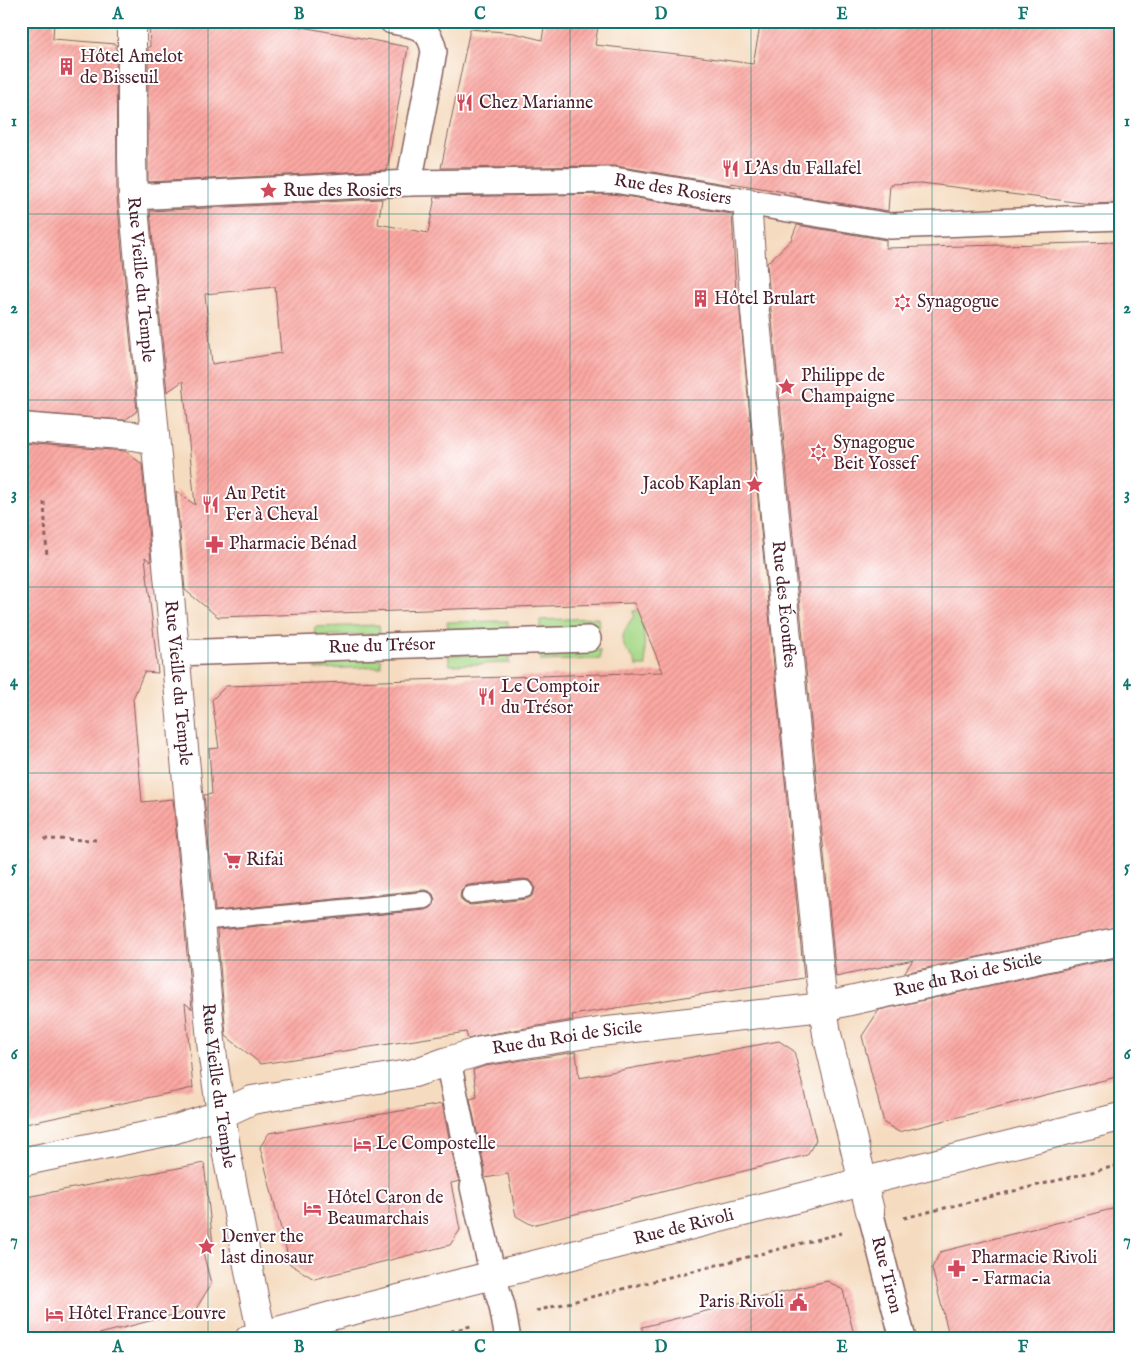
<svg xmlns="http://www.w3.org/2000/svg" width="1141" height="1360" font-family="'IM FELL English',serif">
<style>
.green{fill:#a7d988;stroke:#787c5a}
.building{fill:url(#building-hatch);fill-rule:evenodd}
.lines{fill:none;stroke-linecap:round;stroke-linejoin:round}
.service-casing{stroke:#86615f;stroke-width:19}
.pedestrian-casing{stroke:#86615f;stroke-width:28}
.minor-casing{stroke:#86615f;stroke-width:30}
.path{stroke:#86615f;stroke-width:3;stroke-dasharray:4 4;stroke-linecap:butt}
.service{stroke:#fff;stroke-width:16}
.pedestrian{stroke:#fff;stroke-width:25}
.minor{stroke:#fff;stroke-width:28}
.grid{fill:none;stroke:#0f766e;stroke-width:1;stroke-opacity:0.55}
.labels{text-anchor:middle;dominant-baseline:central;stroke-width:4;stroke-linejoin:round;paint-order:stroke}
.poi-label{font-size:18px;fill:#4a1f2b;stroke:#fff;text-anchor:start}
.street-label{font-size:18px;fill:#4a1f2b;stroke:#fff}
.neatline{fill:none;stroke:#0f766e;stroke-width:2}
.grid-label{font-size:16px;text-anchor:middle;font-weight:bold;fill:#0f766e}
</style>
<defs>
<pattern id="building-hatch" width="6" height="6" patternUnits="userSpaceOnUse" patternTransform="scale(1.25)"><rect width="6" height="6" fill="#fba8a3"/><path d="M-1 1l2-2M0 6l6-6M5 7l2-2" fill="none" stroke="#d9908c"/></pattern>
</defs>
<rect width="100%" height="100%" fill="#fff"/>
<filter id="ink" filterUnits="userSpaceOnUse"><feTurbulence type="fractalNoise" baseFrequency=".02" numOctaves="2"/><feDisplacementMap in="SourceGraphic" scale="10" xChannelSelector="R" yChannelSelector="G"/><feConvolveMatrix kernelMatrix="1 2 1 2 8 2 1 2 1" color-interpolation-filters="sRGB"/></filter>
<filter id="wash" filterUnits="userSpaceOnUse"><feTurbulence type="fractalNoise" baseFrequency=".0096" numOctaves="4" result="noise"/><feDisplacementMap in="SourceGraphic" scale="20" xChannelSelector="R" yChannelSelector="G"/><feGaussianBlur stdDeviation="1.12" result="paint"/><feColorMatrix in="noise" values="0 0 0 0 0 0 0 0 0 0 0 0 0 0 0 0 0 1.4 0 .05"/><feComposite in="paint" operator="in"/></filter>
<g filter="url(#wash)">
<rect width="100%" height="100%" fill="#f5dbbf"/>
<g class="green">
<path d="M642 610 646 666H636C635 659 633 658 628 652 617 639 626 627 634 616L633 611Z"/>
<path d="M598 618 599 628 540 629V620Z"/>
<path d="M508 621V630L449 632 447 622Z"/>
<path d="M379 625 380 634 314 636 315 627Z"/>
<path d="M600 650V659L541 661V652Z"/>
<path d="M509 654V663L450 665 448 655Z"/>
<path d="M381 658V667L315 669 317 659Z"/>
</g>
<g id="blocks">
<g class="building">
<path d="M21 21H54L53 39 116 44 117 197 137 411 125 420 21 412Z"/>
<path d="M149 21H271L408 47 387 170 148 182V47H150Z"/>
<path d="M545 21H599L595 45 695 56 753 64 761 21H1120V203L1091 204 921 183 890 184 888 211 796 196V194L731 183V185L616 166 441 168 470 29 514 33 542 40Z"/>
<path d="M613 194 732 214 736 293 738 291 804 978 572 1015 573 1020 479 1036 468 1039 466 1032 261 1064 226 1036 217 930 426 910 431 908 434 905 435 900 433 894 429 891 424 890 215 911 204 795 212 794 209 749 219 748 212 700 226 686 663 672 634 603 218 617 185 590 176 491 195 505 183 381 167 392 150 211 382 199 378 224 428 233 435 197ZM275 287 281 353 212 364 205 294ZM524 879 529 880 533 883 535 887 534 893 531 897 527 899 471 905 466 904 462 901 460 897 461 891 464 887 468 885Z"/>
<path d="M797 225 886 240V248L1120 242V926L904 973 913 960 836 977 771 310 767 263 791 240Z"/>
<path d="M21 443 125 451 142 464 151 562 145 557 158 673 144 672 133 699 142 802 173 799 192 1009 185 1003 193 1088 21 1125Z"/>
<path d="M1120 957V1076L899 1132 884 1123 862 1036 879 1010Z"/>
<path d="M779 1041 794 1051 816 1140 807 1155 532 1225 516 1216 508 1174 485 1178V1170L470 1099 477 1097 473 1070 485 1066 576 1052 579 1078Z"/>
<path d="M442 1104 457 1176 460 1181 451 1183 460 1230 450 1245 314 1279 290 1264 260 1147 269 1133Z"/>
<path d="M204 1163 213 1245 201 1244 211 1284 196 1309 80 1339H21V1198Z"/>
<path d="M1120 1207V1339H950L932 1268 940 1252Z"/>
<path d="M827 1281 843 1290 855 1339H643L642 1327Z"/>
</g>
</g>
</g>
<g filter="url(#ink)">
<use href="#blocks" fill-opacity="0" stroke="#86615f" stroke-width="1"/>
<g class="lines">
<defs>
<g id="service">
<path d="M470 895 525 889"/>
<path d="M200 922 425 900"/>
</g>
<g id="pedestrian">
<path d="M392 21C415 25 430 26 434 52L409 183"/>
<path id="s1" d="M133 197 409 183 614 180 890 226 1120 217"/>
<path id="s2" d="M176 653 588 639"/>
<path d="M448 1061 471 1173"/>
<path d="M473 1187 493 1276 502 1306 508 1339"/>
<path id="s3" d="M870 1211 903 1339"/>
</g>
<g id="minor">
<path id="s4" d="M132 21V157L133 197 212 1051 227 1155 255 1302 263 1339"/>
<path id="s5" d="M747 202 755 311 823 1007 827 1034 870 1211"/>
<path d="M21 427 134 436 155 440"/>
<path id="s6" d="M21 1162 170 1131 222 1114 252 1100 414 1073 448 1061 481 1051 599 1032 823 1007 1120 941"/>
<path id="s7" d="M249 1339 331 1316 1120 1117"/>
</g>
</defs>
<use href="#service" class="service-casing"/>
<use href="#pedestrian" class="pedestrian-casing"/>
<use href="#minor" class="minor-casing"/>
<g class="path">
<path d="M44 502 47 558"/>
<path d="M44 839 100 840"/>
<path d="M904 1218 1120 1165"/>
<path d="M536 1311 842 1233"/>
<path d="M420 1339 471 1326"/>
</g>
<use href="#service" class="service"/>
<use href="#pedestrian" class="pedestrian"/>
<use href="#minor" class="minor"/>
</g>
</g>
<path class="grid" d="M208 21V1339M389 21V1339M570 21V1339M751 21V1339M932 21V1339M21 214H1120M21 400H1120M21 587H1120M21 773H1120M21 960H1120M21 1146H1120"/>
<defs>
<symbol id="building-bare" viewBox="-9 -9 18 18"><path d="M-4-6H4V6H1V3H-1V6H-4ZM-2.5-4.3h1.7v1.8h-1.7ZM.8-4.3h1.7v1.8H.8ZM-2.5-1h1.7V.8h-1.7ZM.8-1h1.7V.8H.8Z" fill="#d1495b" stroke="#fff" stroke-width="2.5" paint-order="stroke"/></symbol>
<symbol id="restaurant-bare" viewBox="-9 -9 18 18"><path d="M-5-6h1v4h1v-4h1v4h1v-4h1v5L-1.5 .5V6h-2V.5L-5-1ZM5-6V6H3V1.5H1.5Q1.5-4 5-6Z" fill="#d1495b" stroke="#fff" stroke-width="2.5" paint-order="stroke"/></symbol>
<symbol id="sight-bare" viewBox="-9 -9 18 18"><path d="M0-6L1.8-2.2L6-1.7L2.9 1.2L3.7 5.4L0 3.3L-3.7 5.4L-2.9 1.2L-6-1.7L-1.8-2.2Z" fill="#d1495b" stroke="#fff" stroke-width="2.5" paint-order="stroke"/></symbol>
<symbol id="synagogue-bare" viewBox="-9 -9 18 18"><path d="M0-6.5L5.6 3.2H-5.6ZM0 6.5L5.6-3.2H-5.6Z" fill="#d1495b" stroke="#fff" stroke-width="2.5" paint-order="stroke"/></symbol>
<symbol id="pharmacy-bare" viewBox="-9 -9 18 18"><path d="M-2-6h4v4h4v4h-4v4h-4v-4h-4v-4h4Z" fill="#d1495b" stroke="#fff" stroke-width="2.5" paint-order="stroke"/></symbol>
<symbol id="supermarket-bare" viewBox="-9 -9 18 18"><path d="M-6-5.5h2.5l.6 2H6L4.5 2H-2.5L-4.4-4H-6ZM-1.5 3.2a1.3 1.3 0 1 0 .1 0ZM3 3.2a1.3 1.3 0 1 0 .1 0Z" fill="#d1495b" stroke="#fff" stroke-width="2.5" paint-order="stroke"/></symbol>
<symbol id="hotel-bare" viewBox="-9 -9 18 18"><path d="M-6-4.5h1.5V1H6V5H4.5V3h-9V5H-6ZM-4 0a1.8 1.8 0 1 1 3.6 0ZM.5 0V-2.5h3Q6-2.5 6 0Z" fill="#d1495b" stroke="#fff" stroke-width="2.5" paint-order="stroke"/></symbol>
<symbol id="civic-bare" viewBox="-9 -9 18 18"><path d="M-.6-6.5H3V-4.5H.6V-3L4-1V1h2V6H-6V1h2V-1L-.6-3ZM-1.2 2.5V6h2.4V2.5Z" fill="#d1495b" stroke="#fff" stroke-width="2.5" paint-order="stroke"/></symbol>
</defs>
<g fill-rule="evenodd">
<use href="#building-bare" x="54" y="54" width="25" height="25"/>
<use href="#restaurant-bare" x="452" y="90" width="25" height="25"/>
<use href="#restaurant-bare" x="718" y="156" width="25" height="25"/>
<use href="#sight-bare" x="256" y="178" width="25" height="25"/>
<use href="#building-bare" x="688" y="286" width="25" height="25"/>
<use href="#synagogue-bare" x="890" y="290" width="25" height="25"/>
<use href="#sight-bare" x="774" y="374" width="25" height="25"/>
<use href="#synagogue-bare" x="806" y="440" width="25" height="25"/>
<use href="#sight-bare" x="742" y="472" width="25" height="25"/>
<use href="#restaurant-bare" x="198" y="492" width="25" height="25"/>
<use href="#pharmacy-bare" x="202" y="532" width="25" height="25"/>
<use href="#restaurant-bare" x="474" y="684" width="25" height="25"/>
<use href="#supermarket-bare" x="220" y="848" width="25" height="25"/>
<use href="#hotel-bare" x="350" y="1132" width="25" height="25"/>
<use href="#hotel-bare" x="300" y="1196" width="25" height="25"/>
<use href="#sight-bare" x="194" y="1234" width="25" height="25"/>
<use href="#pharmacy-bare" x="944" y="1256" width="25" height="25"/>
<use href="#civic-bare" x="786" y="1290" width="25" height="25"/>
<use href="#hotel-bare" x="42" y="1302" width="25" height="25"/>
</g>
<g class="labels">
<g class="poi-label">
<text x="80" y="57">Hôtel Amelot<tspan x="80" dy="21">de Bisseuil</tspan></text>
<text x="479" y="103">Chez Marianne</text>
<text x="744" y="169">L'As du Fallafel</text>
<text x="283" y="191">Rue des Rosiers</text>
<text x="714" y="299">Hôtel Brulart</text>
<text x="917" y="302">Synagogue</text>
<text x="801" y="376">Philippe de<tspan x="801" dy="21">Champaigne</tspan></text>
<text x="833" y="443">Synagogue<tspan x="833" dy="21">Beit Yossef</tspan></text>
<text x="741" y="484" text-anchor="end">Jacob Kaplan</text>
<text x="225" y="494">Au Petit<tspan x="225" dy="21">Fer à Cheval</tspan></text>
<text x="229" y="544">Pharmacie Bénad</text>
<text x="501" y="687">Le Comptoir<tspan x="501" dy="21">du Trésor</tspan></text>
<text x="246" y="860">Rifai</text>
<text x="376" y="1144">Le Compostelle</text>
<text x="327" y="1198">Hôtel Caron de<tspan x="327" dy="21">Beaumarchais</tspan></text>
<text x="221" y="1237">Denver the<tspan x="221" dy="21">last dinosaur</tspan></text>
<text x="971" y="1258">Pharmacie Rivoli<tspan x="971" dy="21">- Farmacia</tspan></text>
<text x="784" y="1302" text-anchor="end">Paris Rivoli</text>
<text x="68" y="1314">Hôtel France Louvre</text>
</g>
<g class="street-label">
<text stroke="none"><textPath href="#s1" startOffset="541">Rue des Rosiers</textPath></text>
<text stroke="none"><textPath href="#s4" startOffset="259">Rue Vieille du Temple</textPath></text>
<text stroke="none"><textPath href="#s5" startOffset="404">Rue des Écouffes</textPath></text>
<text stroke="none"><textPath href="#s2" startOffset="206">Rue du Trésor</textPath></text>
<text stroke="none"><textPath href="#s4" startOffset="664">Rue Vieille du Temple</textPath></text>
<text stroke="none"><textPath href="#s6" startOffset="968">Rue du Roi de Sicile</textPath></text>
<text stroke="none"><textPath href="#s6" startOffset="562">Rue du Roi de Sicile</textPath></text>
<text stroke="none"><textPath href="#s4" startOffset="1069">Rue Vieille du Temple</textPath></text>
<text stroke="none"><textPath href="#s7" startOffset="449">Rue de Rivoli</textPath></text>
<text stroke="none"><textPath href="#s3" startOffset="66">Rue Tiron</textPath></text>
</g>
</g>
<rect width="1141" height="1360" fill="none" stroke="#fff" stroke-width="55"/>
<rect x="28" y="28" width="1086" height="1304" class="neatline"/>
<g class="grid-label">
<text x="118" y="19">A</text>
<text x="299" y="19">B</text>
<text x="480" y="19">C</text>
<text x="661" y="19">D</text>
<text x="842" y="19">E</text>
<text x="1023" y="19">F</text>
<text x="14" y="126">1</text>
<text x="1127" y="126">1</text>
<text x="14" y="313">2</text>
<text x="1127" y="313">2</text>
<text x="14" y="499">3</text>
<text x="1127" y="499">3</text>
<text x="14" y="686">4</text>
<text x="1127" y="686">4</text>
<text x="14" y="872">5</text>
<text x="1127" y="872">5</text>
<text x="14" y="1059">6</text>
<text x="1127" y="1059">6</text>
<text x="14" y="1245">7</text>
<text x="1127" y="1245">7</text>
<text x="118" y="1352">A</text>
<text x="299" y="1352">B</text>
<text x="480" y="1352">C</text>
<text x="661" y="1352">D</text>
<text x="842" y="1352">E</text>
<text x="1023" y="1352">F</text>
</g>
</svg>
